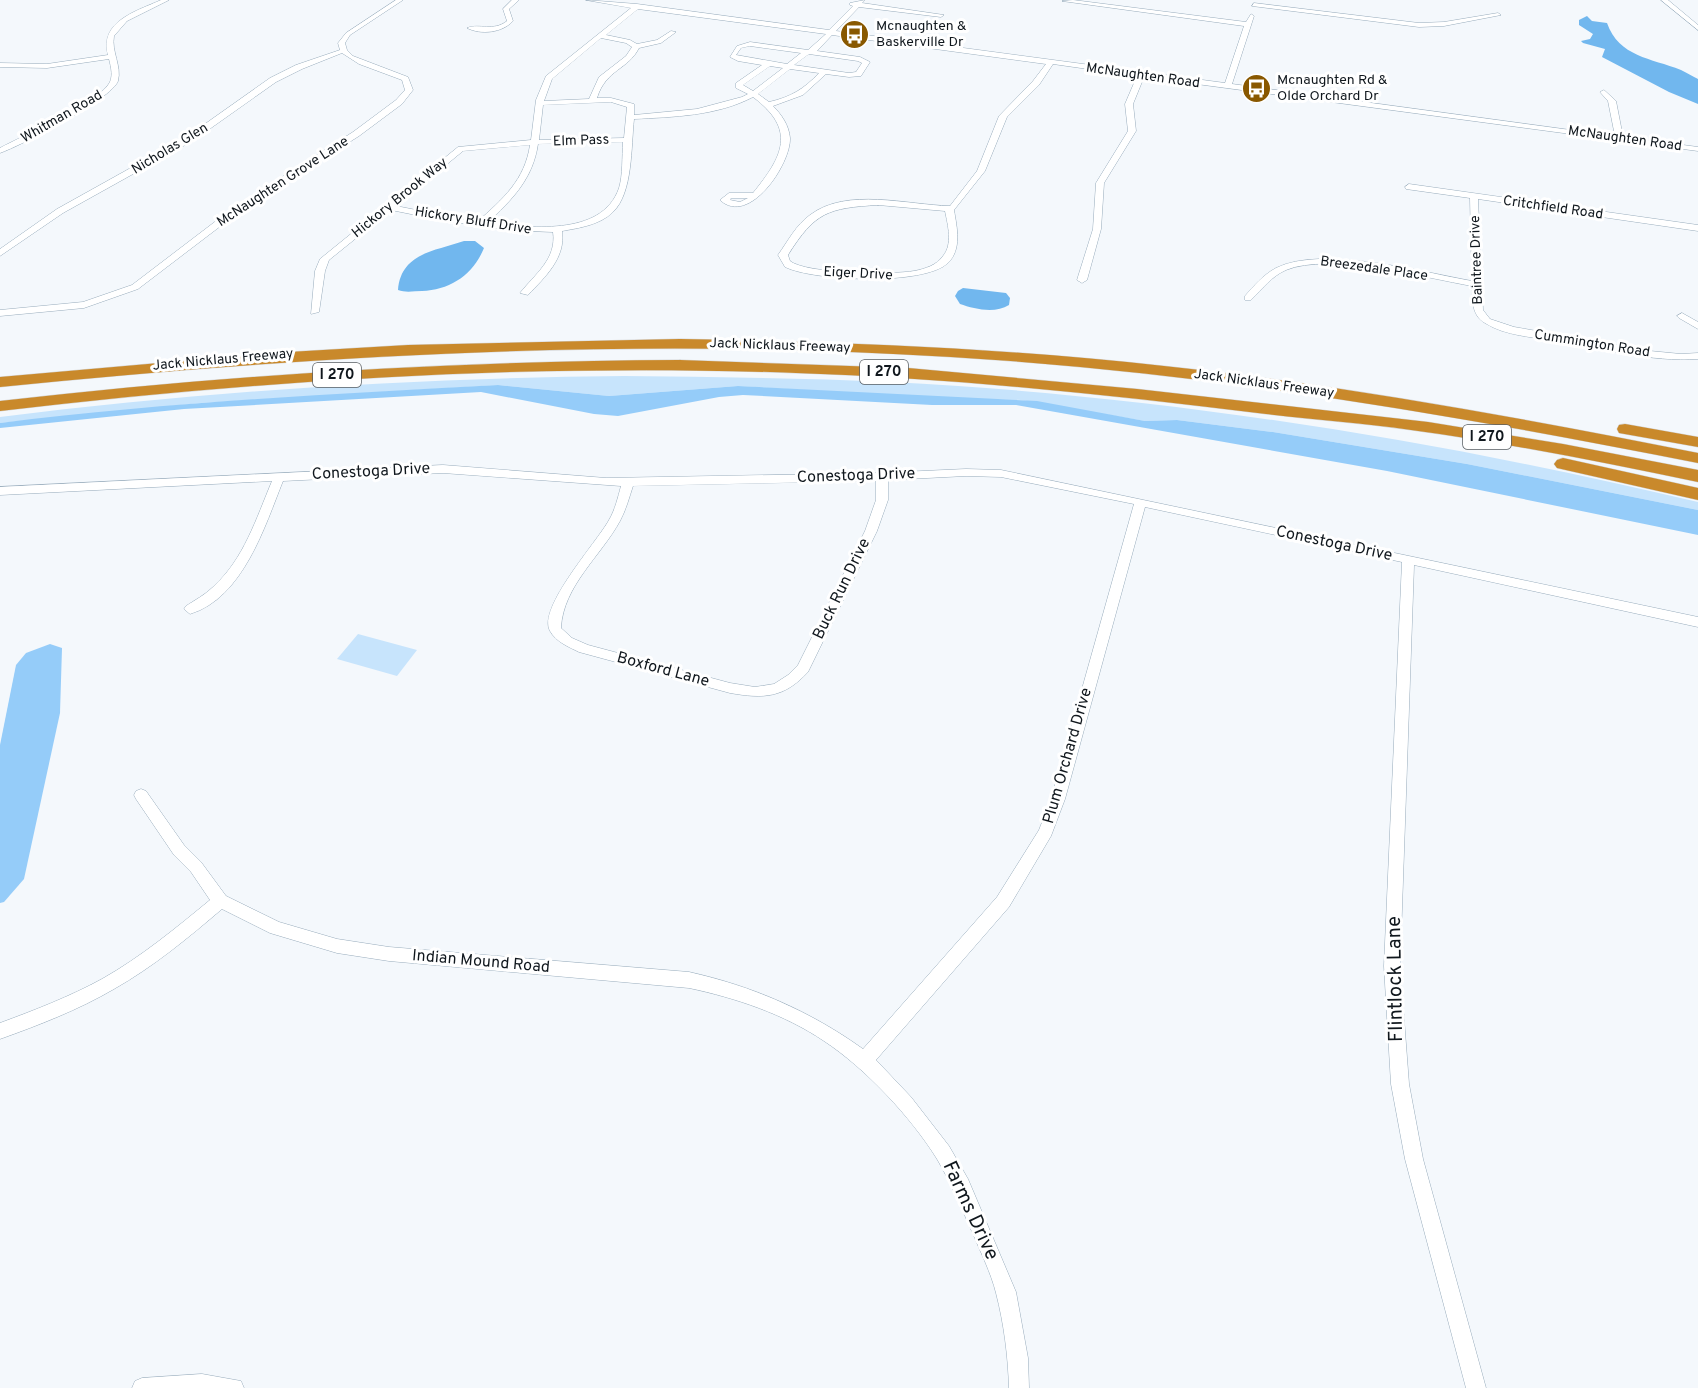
<svg xmlns="http://www.w3.org/2000/svg" width="1698" height="1388" font-family="Overpass,sans-serif">
<style>
.green{fill:#c7e4fc}
.forest{fill:#95ccf9}
.water{fill:#71b7ee}
.lines{fill:none;stroke-linecap:round;stroke-linejoin:round}
.minor-casing{stroke:#98acbc;stroke-width:1}
.highway-casing{stroke:#d4d5d6;stroke-width:1}
.minor{fill:#fff;fill-rule:evenodd}
.highway{fill:#c9892b;fill-rule:evenodd}
.labels{text-anchor:middle;dominant-baseline:central;stroke-width:6;stroke-linejoin:round;paint-order:stroke}
.far-poi-label{font-size:14px;fill:#10171d;stroke:#fff;text-anchor:start}
.far-street-label{font-size:14px;fill:#10171d;stroke:#fff}
.shield{fill:#fff;stroke:#585d61;stroke-width:1.5}
.shield-label{font-size:15px;font-weight:bold;fill:#10171d}
.street-label{font-size:16px;fill:#10171d;stroke:#fff}
.near-street-label{font-size:20px;fill:#10171d;stroke:#fff}
</style>
<rect width="100%" height="100%" fill="#f4f8fc"/>
<g class="green">
<path d="M624 376C713 377 802 378 891 382 1163 396 1433 439 1698 502V510L1467 464 1273 432 1177 420 1145 421 1021 400 942 398 738 386 609 396 498 385 201 403 0 423V417C207 391 415 378 624 376Z"/>
<path d="M358 634 417 650 397 676 337 659Z"/>
</g>
<g class="forest">
<path d="M498 385 609 396 738 386 1037 401 1145 421 1177 420 1273 432 1467 464 1698 510V535L1387 471 1016 405H932L743 395 719 397 618 416 594 414 481 392 184 409 0 428V423C166 402 332 394 498 385Z"/>
<path d="M50 644 62 648 60 713 24 879 4 902 0 903V745L16 665 26 653Z"/>
</g>
<g class="water">
<path d="M1587 16 1592 21 1607 23C1619 57 1651 58 1681 70 1687 73 1692 76 1698 79V104L1669 92 1602 57 1605 49 1583 43 1581 41 1590 39 1593 34 1579 25V20Z"/>
<path d="M464 241H475L484 248C473 275 450 290 422 291 414 291 406 293 398 290 401 253 435 251 464 241Z"/>
<path d="M963 288 1006 293 1010 298 1009 305C995 314 974 309 960 304L955 296 958 291Z"/>
</g>
<g class="lines">
<defs>
<g id="minor">
<path d="M161 0H169L127 21 114 36C111 51 122 66 118 81 112 99 20 146 0 153V148C24 135 94 105 108 85 114 78 111 67 109 59L47 68 0 67V63L47 64 108 55C99 21 137 11 161 0Z"/>
<path d="M396 0H403L350 35 345 43 347 50 353 56 408 77 413 90 402 104 359 136 239 212 138 289 84 308 0 316V310L83 302 132 285 233 208 353 132 396 100 405 90 402 80 359 64 342 53 302 69 276 82 194 140 63 213 0 256V249L57 209 188 136 270 78 296 65 340 50 338 43 346 33Z"/>
<path d="M512 0H519L509 9 513 21C502 33 481 35 467 28 480 23 493 32 507 21L503 9Z"/>
<path d="M586 0 637 4 829 30 853 6 850 5V3L865 0 862 3 944 15 941 17 859 7 836 31 1225 83 1244 26 1062 1 1073 0 1246 22 1251 14 1254 16 1232 84 1615 136 1608 101 1600 92 1604 90 1616 101 1623 137 1698 147V151L1144 77 1133 104 1136 131 1104 183 1101 229 1087 280 1082 283 1077 280 1093 229 1096 183 1128 131 1125 104 1137 76 1053 64 1039 85 1007 117 985 171 954 210C957 228 962 249 948 263 924 286 813 281 785 267L778 255C788 241 796 225 810 215 847 187 907 205 950 206L977 171 999 116 1033 81 1046 64 832 35 817 51 860 57 870 62 861 76 849 77 826 74 803 95 773 106C781 114 789 125 790 138 791 164 749 227 720 200L729 193H753C783 156 797 130 753 97 717 116 673 117 634 119 631 146 633 193 613 212 600 225 579 228 562 231 566 258 545 277 528 295L520 293C535 274 557 259 553 232 497 231 445 221 391 210L329 260 325 271 319 312 311 314 315 271 320 259 458 147 531 140 536 100 546 76 631 8ZM638 9 826 34 808 50 750 42 737 46 730 57 738 61 762 65 736 83V88L748 94 742 97 697 109 634 115V104L611 98H597C606 69 628 70 639 48L661 43 676 32 671 31 657 40 637 44 630 40 606 35ZM601 38 626 43 632 47 626 56 599 77 589 99 544 101 552 79ZM750 46 801 53 787 64 736 55 741 48ZM809 54 858 61 862 63 856 72 849 73 794 65ZM770 66 783 68 753 91 743 85ZM790 69 819 73C804 89 791 97 769 102L758 94ZM611 102 627 107 624 138 539 140 543 105ZM623 142C622 157 623 175 619 188 602 238 527 227 487 223 512 200 533 179 538 144ZM530 145C525 180 503 199 477 222L396 206 463 151ZM731 198H748L740 202 730 200ZM878 205 945 211C948 226 953 244 943 256 937 265 925 269 914 271 892 275 806 274 790 261L788 255C815 212 828 208 878 205Z"/>
<path d="M1661 0H1668L1698 25V30Z"/>
<path d="M1254 3 1419 23 1444 22 1498 13 1501 15 1444 26 1419 27 1252 6Z"/>
<path d="M1409 184 1698 225V231L1478 199 1483 310 1490 319 1514 327 1650 351 1681 354 1698 353V359C1651 362 1603 349 1556 341 1534 337 1505 336 1485 323 1471 315 1473 300 1472 286 1426 278 1329 252 1286 270 1272 276 1262 289 1251 300H1245V296C1254 286 1263 275 1276 268 1322 245 1422 272 1472 281L1470 198 1406 189 1405 187Z"/>
<path d="M1682 313 1698 322V329L1679 318 1677 316Z"/>
<path d="M443 465 606 478 879 473 966 469 1001 470 1698 617V627L1414 565 1400 966 1409 1084 1423 1159 1486 1388H1466L1405 1159 1391 1084 1384 966 1402 562 1145 507 1065 799 1051 836 1009 907 876 1060 911 1097 949 1146 968 1179 1016 1292 1028 1358 1029 1388H1009C1008 1356 1004 1324 996 1293 991 1273 981 1253 973 1234 962 1209 951 1183 937 1159 911 1117 865 1068 824 1041 784 1014 736 998 689 988L389 961 337 953 270 933 222 909C188 938 153 967 114 989 78 1010 39 1025 0 1039V1023C35 1010 69 997 102 979 141 957 176 928 210 900L191 872 174 855 136 799 134 795 136 791 141 789 146 791 184 845 201 862 226 896 279 922 337 939 389 947 689 972C752 986 810 1011 863 1049L997 897 1039 830 1051 799 1134 504 1001 477 966 476 888 480V500L877 531 808 672C784 698 764 699 730 693L579 652C569 647 556 642 550 631 537 608 597 542 609 520 615 510 618 497 621 486L443 473 283 481C265 526 243 598 190 614L184 609 186 606C195 600 205 595 213 587 244 559 256 519 272 481L0 495V487ZM876 481V500L865 531 798 665 788 675 774 684 755 687 730 683 588 645 572 638 561 628C563 586 601 556 620 521 626 510 629 498 633 486Z"/>
<path d="M202 1374 241 1381 244 1388H132L135 1381 142 1378Z"/>
</g>
<g id="highway">
<path d="M680 339C841 342 1003 348 1164 366 1343 385 1521 418 1698 453V463C1451 414 1203 372 951 357 633 337 316 355 0 387V377L272 353 408 345Z"/>
<path d="M680 360 908 368 1137 389 1428 422 1563 444 1698 470V482C1603 462 1507 443 1411 430 1363 423 1314 420 1266 414 1110 395 954 378 796 373 530 363 264 380 0 411V401C229 375 450 361 680 360Z"/>
<path d="M1625 424 1698 437V447L1619 433 1617 429 1619 425Z"/>
<path d="M1563 458 1698 488V500L1557 468 1554 464 1557 460Z"/>
</g>
</defs>
<use href="#minor" class="minor-casing"/>
<use href="#highway" class="highway-casing"/>
<use href="#minor" class="minor"/>
<use href="#highway" class="highway"/>
</g>
<defs>
<symbol id="bus-disc" viewBox="-11 -11 22 22"><circle r="9.5" fill="#895800" stroke="#fff"/><path d="M-5-6H5V4H4V6H2V4H-2V6H-4V4H-5ZM-3.5-4V0h7V-4ZM-3.5 1.2v1.5H-2V1.2ZM2 1.2v1.5H3.5V1.2Z" fill="#fff"/></symbol>
</defs>
<g fill-rule="evenodd">
<use href="#bus-disc" x="838" y="18" width="33" height="33"/>
<use href="#bus-disc" x="1240" y="72" width="33" height="33"/>
</g>
<g class="labels">
<g class="far-poi-label">
<text x="876" y="26">Mcnaughten &amp;<tspan x="876" dy="16">Baskerville Dr</tspan></text>
<text x="1277" y="80">Mcnaughten Rd &amp;<tspan x="1277" dy="16">Olde Orchard Dr</tspan></text>
</g>
<g class="far-street-label">
<text transform="translate(1143 76) rotate(8)">McNaughten Road</text>
<text transform="translate(62 117) rotate(-30)">Whitman Road</text>
<text transform="translate(1625 139) rotate(8)">McNaughten Road</text>
<text transform="translate(581 141) rotate(-2)">Elm Pass</text>
<text transform="translate(170 149) rotate(-31)">Nicholas Glen</text>
<text transform="translate(283 182) rotate(-33)">McNaughten Grove Lane</text>
<text transform="translate(400 198) rotate(-39)">Hickory Brook Way</text>
<text transform="translate(1553 208) rotate(8)">Critchfield Road</text>
<text transform="translate(473 221) rotate(9)">Hickory Bluff Drive</text>
<text transform="translate(1477 260) rotate(-92)">Baintree Drive</text>
<text transform="translate(1374 269) rotate(8)">Breezedale Place</text>
<text transform="translate(858 274) rotate(3)">Eiger Drive</text>
<text transform="translate(1592 344) rotate(9)">Cummington Road</text>
<text transform="translate(780 346) rotate(2)">Jack Nicklaus Freeway</text>
<text transform="translate(223 360) rotate(-5)">Jack Nicklaus Freeway</text>
<text transform="translate(1264 384) rotate(8)">Jack Nicklaus Freeway</text>
</g>
<g class="shield">
<rect x="860" y="360" width="48" height="24" rx="4.5"/>
<rect x="313" y="363" width="48" height="24" rx="4.5"/>
<rect x="1463" y="425" width="48" height="24" rx="4.5"/>
</g>
<g class="shield-label">
<text x="884" y="372">I 270</text>
<text x="337" y="375">I 270</text>
<text x="1487" y="437">I 270</text>
</g>
<g class="street-label">
<text transform="translate(371 472) rotate(-3)">Conestoga Drive</text>
<text transform="translate(856 476) rotate(-2)">Conestoga Drive</text>
<text transform="translate(1334 544) rotate(12)">Conestoga Drive</text>
<text transform="translate(842 589) rotate(-64)">Buck Run Drive</text>
<text transform="translate(663 670) rotate(15)">Boxford Lane</text>
<text transform="translate(1068 756) rotate(-74)">Plum Orchard Drive</text>
<text transform="translate(481 962) rotate(5)">Indian Mound Road</text>
</g>
<g class="near-street-label">
<text transform="translate(1396 979) rotate(-91)">Flintlock Lane</text>
<text transform="translate(970 1211) rotate(65)">Farms Drive</text>
</g>
</g>
</svg>
